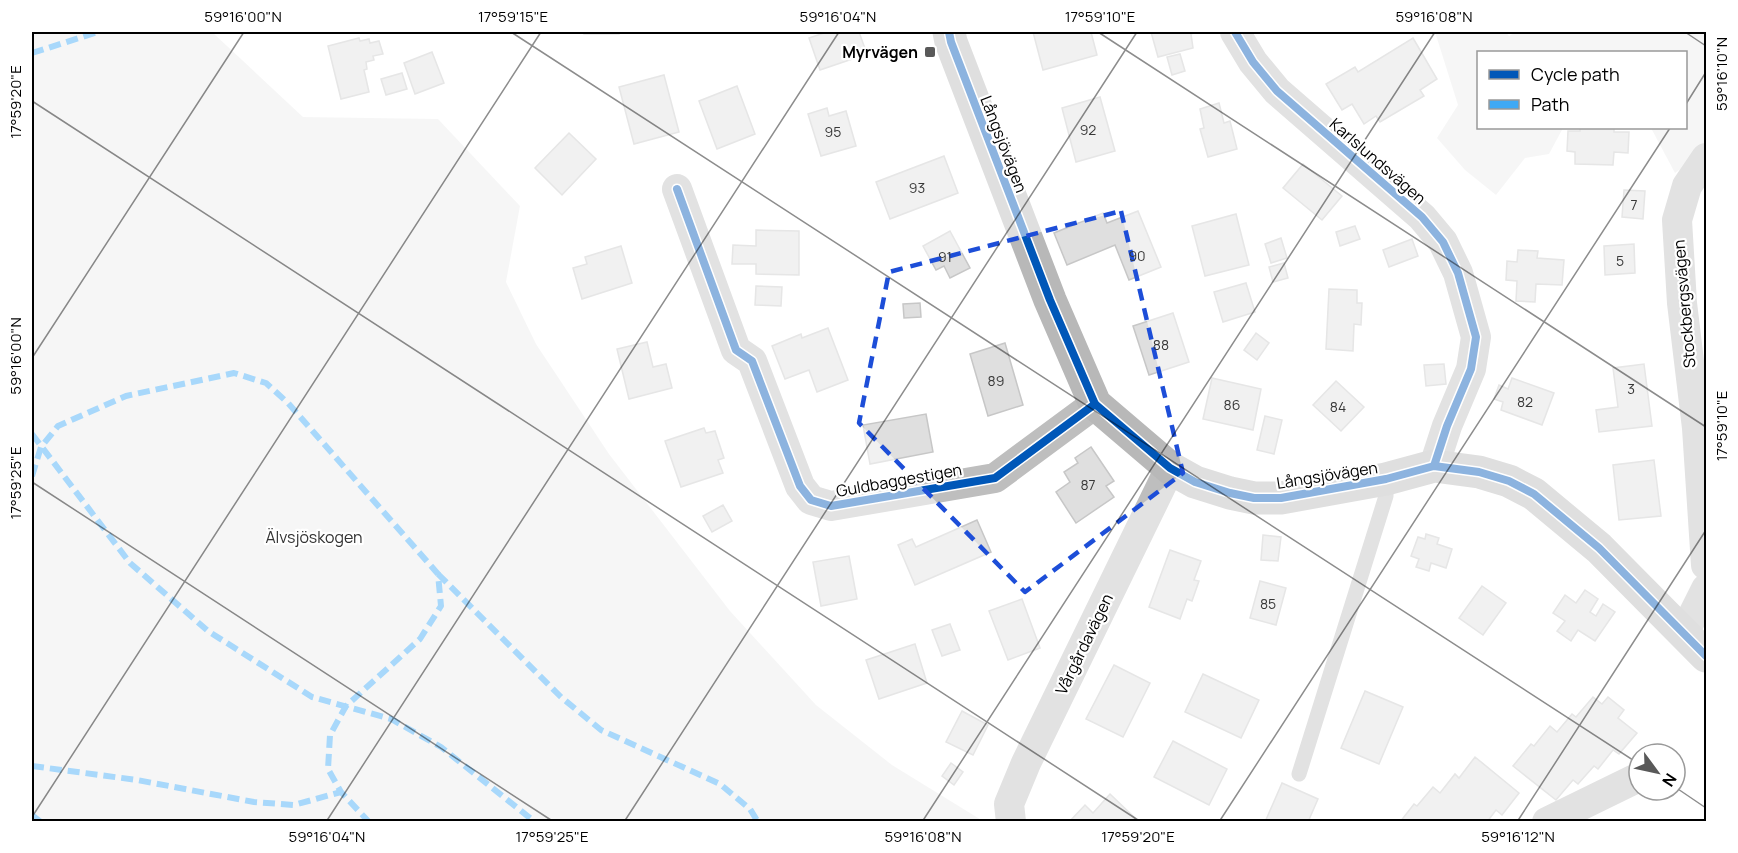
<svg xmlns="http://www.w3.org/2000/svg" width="1738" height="853" font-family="Manrope,sans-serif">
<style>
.green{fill:#ececec}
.building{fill:#dfdfdf;stroke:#c7c7c7;stroke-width:1.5}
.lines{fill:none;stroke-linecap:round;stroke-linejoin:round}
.lane{stroke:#bebebe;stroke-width:15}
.street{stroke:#bebebe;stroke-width:30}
.secondary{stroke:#b8b8b8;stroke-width:33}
.quiet{stroke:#3fa9f5;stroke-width:6;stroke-dasharray:12 6;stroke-linecap:butt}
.cycleway-casing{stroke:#fff;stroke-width:11}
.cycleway{stroke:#0057b8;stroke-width:8}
.marked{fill:none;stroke:#1d4ed8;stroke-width:4.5;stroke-dasharray:12 8;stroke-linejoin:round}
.ticks{fill:none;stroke:#000;stroke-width:1.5;stroke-opacity:0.45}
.poi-dot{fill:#595959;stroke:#fff;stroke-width:2}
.labels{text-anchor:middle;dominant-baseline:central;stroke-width:4.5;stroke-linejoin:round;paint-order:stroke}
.number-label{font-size:14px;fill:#383838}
.poi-label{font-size:16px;font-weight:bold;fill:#000;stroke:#fff;text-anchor:end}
.street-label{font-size:16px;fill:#000;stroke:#fff}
.park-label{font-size:16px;fill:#333;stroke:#fff}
.neatline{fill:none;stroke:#000;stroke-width:2}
.ticks-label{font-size:15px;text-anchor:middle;fill:#000}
</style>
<rect width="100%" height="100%" fill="#fff"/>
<g class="green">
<path d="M32 32H212L303 117 438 119 520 206 506 282 536 344 609 454 730 611 816 705 892 765 983 821H32Z"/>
<path d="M1435 32H1506L1509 36 1516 32H1706V151L1675 173 1651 128H1686V52H1478V128H1563L1549 154 1525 158 1496 195 1465 170 1437 138 1458 105Z"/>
</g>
<g class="building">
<rect x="584" y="32" width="35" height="2"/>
<path d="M827 32H859L867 54 820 70 809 38Z"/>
<path d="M1033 32H1091L1097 55 1043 70Z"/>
<path d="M1151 32H1196L1191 34 1193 48 1158 57Z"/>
<path d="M359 38 360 41 369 39 370 43 379 41 383 54 373 56 374 60 366 62 367 69 364 70 369 92 341 99 328 46Z"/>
<path d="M1413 38 1437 79 1420 90 1424 96 1380 122 1376 116 1364 124 1352 104 1342 110 1326 84 1355 67 1358 72Z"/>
<path d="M432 52 444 83 415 94 404 63Z"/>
<path d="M1180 54 1185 71 1172 75 1167 57Z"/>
<path d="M402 73 407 89 386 95 381 79Z"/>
<path d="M664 75 679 132 634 144 619 87Z"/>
<path d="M737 86 755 134 717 149 699 101Z"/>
<path d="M1100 97 1115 151 1076 162 1062 108Z"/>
<path d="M1219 103 1224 123 1230 121 1237 149 1208 157 1200 129 1204 128 1200 109Z"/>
<path d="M827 108 829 116 846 111 856 146 821 156 808 114Z"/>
<path d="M1580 128H1614V132H1629L1628 153 1614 152 1613 165 1575 164V152L1567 151 1568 131H1580Z"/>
<path d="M569 133 596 159 562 195 535 168Z"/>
<path d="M944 156 958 193 890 219 876 182Z"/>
<path d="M1303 164 1342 196 1322 220 1283 188Z"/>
<path d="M1624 190 1645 191 1643 219 1622 217Z"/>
<path d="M1138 211 1161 267 1129 280 1115 245 1067 265 1054 233 1103 213 1107 223Z"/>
<path d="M1236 214 1249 265 1205 276 1192 226Z"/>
<path d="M1355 226 1360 239 1340 246 1336 232Z"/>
<path d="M756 230 799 231V275L756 274V264H732L733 245 756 246Z"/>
<path d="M950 231 970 268 950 278 944 266 936 270 923 246Z"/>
<path d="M1281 238 1287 258 1271 263 1265 244Z"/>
<path d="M1412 239 1418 256 1389 267 1383 250Z"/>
<path d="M1634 244 1635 273 1605 275 1604 246Z"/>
<path d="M621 246 632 283 582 299 573 268 587 264 585 257Z"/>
<path d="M1518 250 1538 251 1537 258 1564 260 1562 285 1536 284 1535 302 1516 301 1517 281 1506 280 1507 261 1517 262Z"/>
<path d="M1284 263 1288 278 1273 282 1269 267Z"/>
<path d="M1246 283 1255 312 1223 322 1214 292Z"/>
<path d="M756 286 782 287 781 306 755 305Z"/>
<path d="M1329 289 1357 290V303H1362L1361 325 1354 324 1353 351 1326 349Z"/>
<path d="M920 303 921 317 904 318 903 304Z"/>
<path d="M1173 313 1189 362 1149 375 1133 326Z"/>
<path d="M828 328 848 380 817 392 809 370 785 379 772 346 801 334 802 338Z"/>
<path d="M1256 333 1269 343 1257 360 1244 350Z"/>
<path d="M647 342 653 367 666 364 672 388 629 399 617 349Z"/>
<path d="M1005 343 1023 405 988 416 970 354Z"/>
<path d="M1444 364 1446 384 1426 386 1424 365Z"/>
<path d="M1644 364 1652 426 1599 432 1596 410 1618 407 1613 368Z"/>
<path d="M1212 378 1261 389 1253 430 1203 419Z"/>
<path d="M1512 378 1554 393 1542 425 1501 410 1503 402 1494 399 1499 385 1508 389Z"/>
<path d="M1336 381 1364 407 1341 431 1313 405Z"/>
<path d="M926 414 933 452 870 464 863 425Z"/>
<path d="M1265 416 1282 420 1274 454 1257 450Z"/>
<path d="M704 428 706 433 715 431 724 458 718 460 723 473 681 487 665 441Z"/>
<path d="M1091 447 1114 481 1106 486 1114 497 1076 523 1056 492 1070 482 1064 472 1078 463 1075 458Z"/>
<path d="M1654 460 1661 516 1619 520 1613 465Z"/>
<path d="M723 505 732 521 712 532 703 516Z"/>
<path d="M977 520 991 552 915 585 898 545 912 539 916 547Z"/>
<path d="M1426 534 1439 538 1437 544 1452 549 1446 568 1431 563 1429 571 1416 567 1419 559 1411 556 1418 537 1425 539Z"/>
<path d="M1263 535 1281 537 1278 561 1261 560Z"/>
<path d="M1170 550 1201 561 1194 580 1199 581 1192 601 1187 599 1180 619 1149 607Z"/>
<path d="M849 556 857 599 821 606 813 562Z"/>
<path d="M1260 581 1286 588 1276 625 1250 618Z"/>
<path d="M1482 586 1506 603 1483 635 1459 618Z"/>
<path d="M1585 590 1598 599 1590 612 1596 616 1603 604 1615 612 1595 641 1578 630 1571 641 1557 631 1565 621 1553 613 1565 595 1576 603Z"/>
<path d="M1022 599 1040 648 1008 660 989 611Z"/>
<path d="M950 624 960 650 942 656 932 630Z"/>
<path d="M915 644 927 683 879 699 866 660Z"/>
<path d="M1114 665 1150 683 1123 737 1086 719Z"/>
<path d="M1203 674 1259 700 1241 738 1185 712Z"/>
<path d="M1365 691 1403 707 1379 764 1341 748Z"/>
<path d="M1593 697 1602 704 1608 697 1624 710 1618 718 1637 733 1619 754 1613 750 1598 769 1594 766 1578 784 1573 780 1556 800 1513 766 1531 744 1534 746 1550 726 1557 732 1572 714 1576 717Z"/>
<path d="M962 711 988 725 973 755 946 742Z"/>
<path d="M1173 741 1227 769 1209 805 1154 777Z"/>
<path d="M1475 757 1519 793 1502 815 1496 810 1487 822H1400L1414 804 1417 806 1433 787 1440 793 1455 774 1459 778Z"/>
<path d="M951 763 963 772 954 785 942 776Z"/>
<path d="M1282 783 1318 799 1308 822H1265Z"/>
<path d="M1110 794 1135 818 1131 822H1069L1085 805 1093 813Z"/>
</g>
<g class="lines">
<path class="lane" d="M1299 774 1386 496V479"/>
<g class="street">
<path d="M1235 32 1253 62 1277 91 1422 217 1443 242 1458 273 1476 337 1471 369 1447 426 1434 466"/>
<path d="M1706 158 1687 186 1677 220 1682 303 1697 428 1706 565"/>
<path d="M677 189 736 350 752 361 800 486 811 500 831 506 995 478 1095 404"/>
<path d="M1684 633 1706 589"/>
<path d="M1011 822 1009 804 1026 763 1170 468"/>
<path d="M1547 822 1639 777"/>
</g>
<path class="secondary" d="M949 32 951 42 1050 300 1095 404 1170 468 1195 482 1230 493 1254 498H1281L1386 479 1434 466 1479 472 1509 481 1534 494 1599 548 1706 656"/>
<g class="quiet">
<path d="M32 53 98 32"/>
<path d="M32 434 130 563 208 631 312 697 391 719 441 747 535 822"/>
<path d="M32 476 41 447 58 426 126 396 234 373 266 383 288 403 438 574 441 606 420 639 346 706 330 735 328 769 341 792 369 822"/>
<path d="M438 574 561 697 601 730 720 784 750 809 758 822"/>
<path d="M32 766 137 780 254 802 294 805 341 792"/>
<path d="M32 815 41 822"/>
<path d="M1010 822 1011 821"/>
</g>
<defs>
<g id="cycleway">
<path d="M949 32 951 42 1050 300 1095 404 1170 468 1195 482 1230 493 1254 498H1281L1386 479 1434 466 1479 472 1509 481 1534 494 1599 548 1706 656"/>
<path d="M1235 32 1253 62 1277 91 1422 217 1443 242 1458 273 1476 337 1471 369 1447 426 1434 466"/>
<path d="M677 189 736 350 752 361 800 486 811 500 831 506 995 478 1095 404"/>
</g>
</defs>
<use href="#cycleway" class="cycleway-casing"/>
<use href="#cycleway" class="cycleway"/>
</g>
<path d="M0 0H1738V853H0ZM1121 211 1183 473 1025 592 859 423 889 272Z" fill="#fff" fill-opacity=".55" fill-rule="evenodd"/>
<path class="marked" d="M1121 211 1183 473 1025 592 859 423 889 272Z"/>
<path class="ticks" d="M511 32 1639 764M1098 32 1706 427M1685 32 1706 46M32 101 1141 822M1686 104 1706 72M32 358 244 32M32 482 554 822M1675 787 1706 808M32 817 541 32M326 822 839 32M624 822 1137 32M922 822 1435 32M1219 822 1670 128M1517 822 1706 530"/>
<rect class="poi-dot" x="924" y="46" width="12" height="12" rx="3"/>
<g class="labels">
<g class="number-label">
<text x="1088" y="129">92</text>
<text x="833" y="131">95</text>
<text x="917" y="187">93</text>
<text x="1634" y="204">7</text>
<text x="1137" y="255">90</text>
<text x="945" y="256">91</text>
<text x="1620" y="260">5</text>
<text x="1161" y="344">88</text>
<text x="996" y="380">89</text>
<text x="1631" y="388">3</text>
<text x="1525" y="401">82</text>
<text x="1232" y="404">86</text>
<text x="1338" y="406">84</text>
<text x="1088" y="484">87</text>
<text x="1268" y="603">85</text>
</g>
<g class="poi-label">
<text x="918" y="52">Myrvägen</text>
</g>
<g class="street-label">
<text transform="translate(1004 144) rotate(69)">Långsjövägen</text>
<text transform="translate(1378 161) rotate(41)">Karlslundsvägen</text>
<text transform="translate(1684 304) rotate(-95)">Stockbergsvägen</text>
<text transform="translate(1327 475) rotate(-9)">Långsjövägen</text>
<text transform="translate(899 480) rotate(-10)">Guldbaggestigen</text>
<text transform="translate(1084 644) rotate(-64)">Vårgårdavägen</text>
</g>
<g class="park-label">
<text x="314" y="537">Älvsjöskogen</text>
</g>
</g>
<rect width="1738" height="853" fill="none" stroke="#ffffff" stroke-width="66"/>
<rect x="1477" y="51" width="210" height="78" fill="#ffffff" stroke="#999999" stroke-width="1.5"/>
<rect x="1489" y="70" width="30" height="9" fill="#0057b8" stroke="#999999" stroke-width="1.5"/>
<text x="1531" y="81" font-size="18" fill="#000000">Cycle path</text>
<rect x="1489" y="100" width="30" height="9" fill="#3fa9f5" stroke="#999999" stroke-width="1.5"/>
<text x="1531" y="111" font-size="18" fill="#000000">Path</text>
<g transform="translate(1657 772) rotate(123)"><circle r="28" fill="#ffffff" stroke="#999999" stroke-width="1.5"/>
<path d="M0-4.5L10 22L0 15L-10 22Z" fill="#595959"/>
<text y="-9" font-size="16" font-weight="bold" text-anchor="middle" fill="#000000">N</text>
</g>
<rect x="33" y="33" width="1672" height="787" class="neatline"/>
<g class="ticks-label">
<text x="243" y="22">59°16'00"N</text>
<text x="513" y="22">17°59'15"E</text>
<text x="838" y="22">59°16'04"N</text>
<text x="1100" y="22">17°59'10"E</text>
<text x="1434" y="22">59°16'08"N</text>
<text transform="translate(1722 74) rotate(-90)" y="5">59°16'10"N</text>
<text transform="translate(16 102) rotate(-90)" y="5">17°59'20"E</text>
<text transform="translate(16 356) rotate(-90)" y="5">59°16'00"N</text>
<text transform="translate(1722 426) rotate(-90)" y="5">17°59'10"E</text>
<text transform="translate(16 483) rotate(-90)" y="5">17°59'25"E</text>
<text x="327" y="842">59°16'04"N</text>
<text x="552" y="842">17°59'25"E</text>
<text x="923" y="842">59°16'08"N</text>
<text x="1138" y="842">17°59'20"E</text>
<text x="1518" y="842">59°16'12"N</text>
</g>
</svg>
